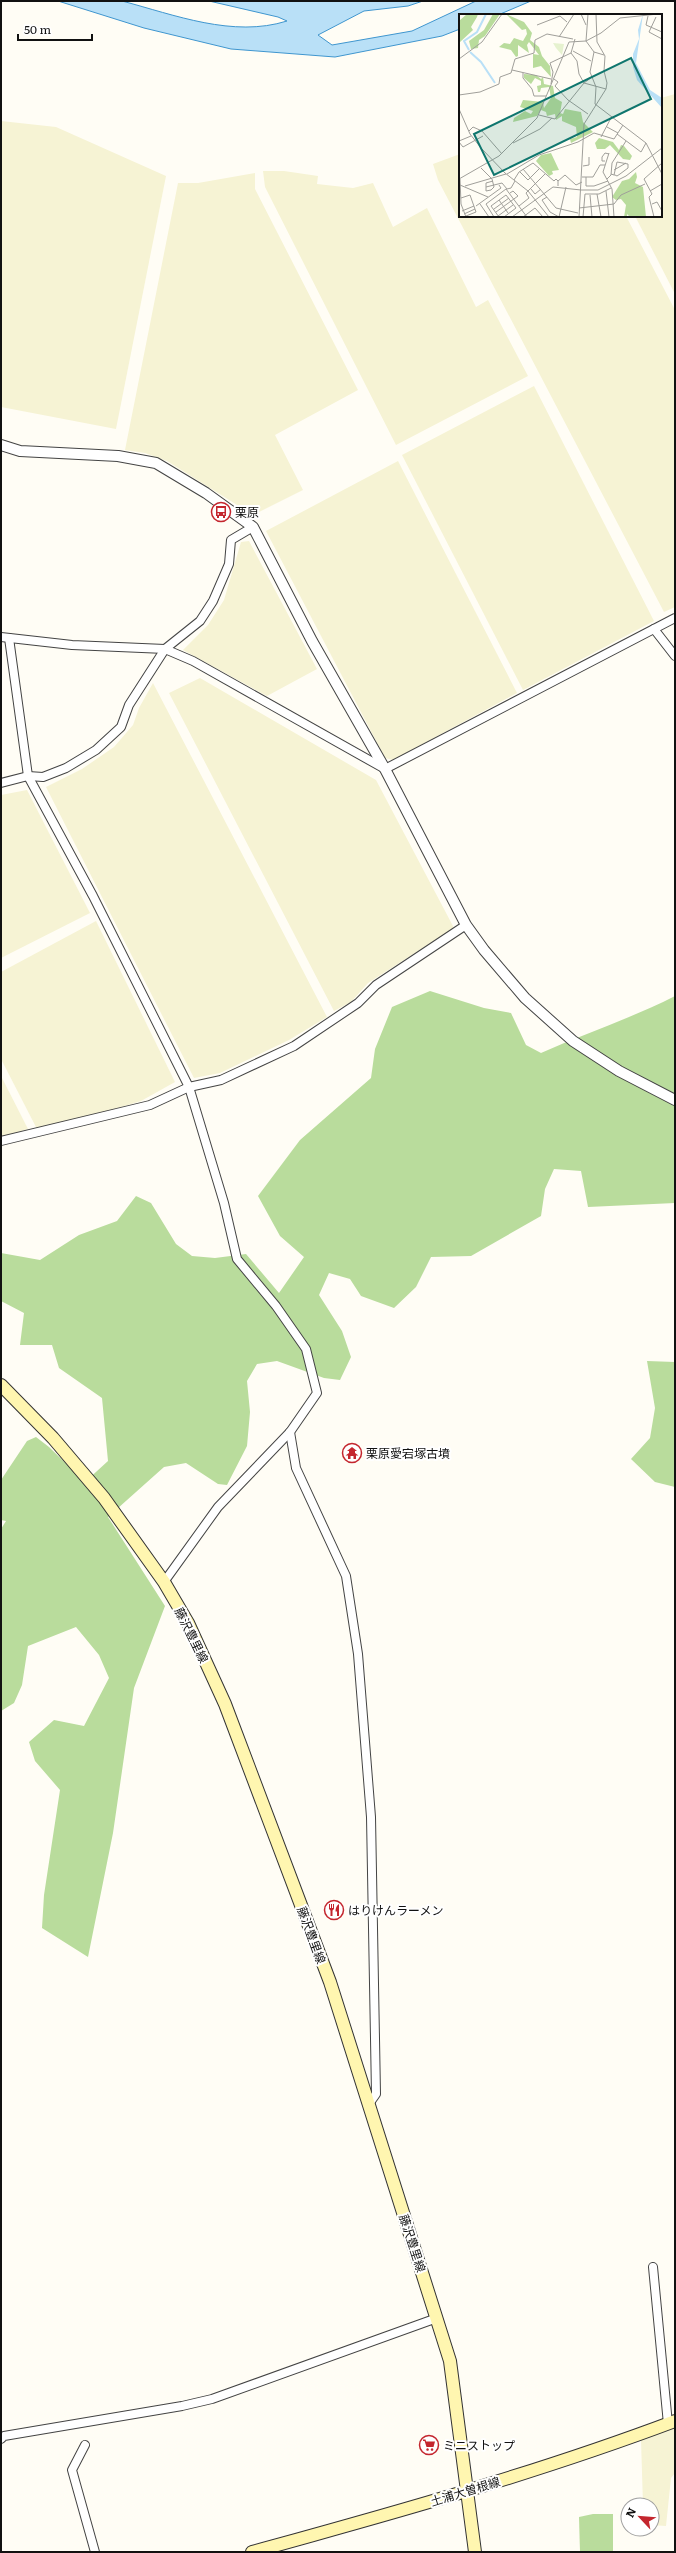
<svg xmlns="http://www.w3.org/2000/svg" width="676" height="2553" font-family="Literata,'Noto Sans JP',serif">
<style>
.farmland{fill:#f6f3d4}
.forest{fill:#b9dc9c}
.water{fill:#b9e0f7;stroke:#3f96cf}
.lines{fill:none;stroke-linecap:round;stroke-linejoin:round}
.minor-casing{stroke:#444;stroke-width:10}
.tertiary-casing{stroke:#444;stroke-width:12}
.secondary-casing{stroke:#333;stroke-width:14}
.minor{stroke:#fff;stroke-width:8}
.tertiary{stroke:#fff;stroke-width:10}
.secondary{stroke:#fff6b0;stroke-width:12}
.labels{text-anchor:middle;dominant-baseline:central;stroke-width:4;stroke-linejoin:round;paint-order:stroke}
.poi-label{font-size:12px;fill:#111;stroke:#fff;text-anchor:start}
.street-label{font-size:12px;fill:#111;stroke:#fff}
.inset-river{fill:none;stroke:#b9e0f7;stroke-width:2}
.inset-road{fill:none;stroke:#a09f9a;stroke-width:1}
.view{fill:#0f766e;fill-opacity:0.15;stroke:#0f766e;stroke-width:2}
.inset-edge{fill:none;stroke:#111;stroke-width:2}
</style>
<rect width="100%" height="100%" fill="#fffdf5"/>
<g class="farmland">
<path d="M675 94V294L635 216H661V98Z"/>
<path d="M1 121 56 127 166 176 116 429 1 407Z"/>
<path d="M460 154V216H626L675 310V607L664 612 438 180 433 164Z"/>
<path d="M263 171H284L318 176 317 184 353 188 373 183 393 227 427 208 476 307 488 300 528 376 396 445 265 187Z"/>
<path d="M255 173V189L358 390 275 435 303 490 253 515 167 461 145 453 125 450 178 183H198Z"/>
<path d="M534 386 654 621 523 690 402 455Z"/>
<path d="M398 461 517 693 393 760 385 758 266 531Z"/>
<path d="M249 541 317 669 267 696 183 650 208 625 224 600 241 542Z"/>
<path d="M200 678 376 780 454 928 368 983 351 1002 334 1011 169 693Z"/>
<path d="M153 683 327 1017 289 1040 220 1073 194 1078 46 787 82 769 114 747 133 725 139 708Z"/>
<path d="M27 790 90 913 1 958V795Z"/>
<path d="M96 921 175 1082 141 1101 68 1123 37 1129 1 1059V972Z"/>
<path d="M1 1076 28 1129 1 1137Z"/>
<path d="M675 2427V2473L671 2478 666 2526 652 2525V2505H643L641 2440Z"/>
</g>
<g class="forest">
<path d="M430 991 484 1008 511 1013 526 1045 541 1053C586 1033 632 1018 675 996V1203L588 1207 581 1171 554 1169 545 1189 541 1216 471 1256 431 1257 416 1287 394 1308 361 1296 350 1279 329 1273 319 1295 342 1331 351 1357 340 1380 324 1378 277 1361 257 1364 247 1381 250 1412 247 1446 227 1485 218 1484 186 1463 164 1467 108 1517 165 1606 134 1688 113 1833 88 1957 42 1928 44 1895 60 1790 35 1761 29 1742 54 1720 84 1726 109 1678 99 1655 76 1627 28 1646 22 1685 14 1703 1 1711V1529L6 1521 1 1520V1480L27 1441 36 1437 49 1447 85 1482 108 1461 102 1398 59 1368 52 1345H20L24 1313 1 1301V1253L40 1260 79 1235 117 1221 136 1196 151 1203 176 1244 192 1256 215 1258 246 1254 279 1293 304 1257 280 1236 258 1196 300 1140 371 1078 375 1049 392 1007Z"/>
<path d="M647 1361 675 1362V1487L655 1482 631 1459 650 1438 655 1408Z"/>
<path d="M593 2514H613V2552H580L579 2517Z"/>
</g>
<path class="water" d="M58 1C76 1 106 0 122 1 175 15 233 38 287 21L278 17 209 1H423L408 6 364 11 318 35 332 45 412 31 476 1H531L498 15H460V29L442 36 335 57 231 49 144 28Z"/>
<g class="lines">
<defs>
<g id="minor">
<path d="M654 629 675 656"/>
<path d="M1 637 72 645 165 649 193 661 385 769 675 618"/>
<path d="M9 638 28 776 93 896 189 1087 224 1203 237 1259 276 1306 306 1349 317 1393 290 1432 218 1507 164 1582"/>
<path d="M1 783 28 776 43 777 66 768 96 750 121 727 129 705 165 649 200 621 213 601 229 564 231 540 253 527"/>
<path d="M1 1141 150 1105 189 1087 221 1080 294 1046 358 1003 376 985 466 925"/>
<path d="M290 1432 296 1468 346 1576 358 1654 371 1817 376 2094 369 2104"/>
<path d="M653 2267 668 2424"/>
<path d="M1 2439 4 2436 182 2406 212 2399 437 2318"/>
<path d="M85 2445 72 2470 95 2552"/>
</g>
<path id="tertiary" d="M1 445 20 451 118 456 156 463 206 493 253 527 312 641 385 769 466 925 484 950 525 998 573 1041 619 1071 675 1100"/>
<g id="secondary">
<path d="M1 1385 53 1438 104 1498 164 1582 188 1623 225 1704 330 1982 450 2361 475 2552"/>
<path d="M252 2552C394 2513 537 2473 675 2421"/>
</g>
</defs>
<use href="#minor" class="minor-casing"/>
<use href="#tertiary" class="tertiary-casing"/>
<use href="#secondary" class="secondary-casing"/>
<use href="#minor" class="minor"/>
<use href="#tertiary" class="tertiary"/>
<use href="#secondary" class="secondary"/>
</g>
<defs>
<symbol id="bus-ring" viewBox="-11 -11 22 22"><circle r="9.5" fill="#fff" stroke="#c4262e" stroke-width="1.5"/><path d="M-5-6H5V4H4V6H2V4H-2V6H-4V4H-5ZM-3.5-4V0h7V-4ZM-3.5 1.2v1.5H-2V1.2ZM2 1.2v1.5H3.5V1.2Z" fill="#c4262e"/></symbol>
<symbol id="temple-ring" viewBox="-11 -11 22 22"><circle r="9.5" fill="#fff" stroke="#c4262e" stroke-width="1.5"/><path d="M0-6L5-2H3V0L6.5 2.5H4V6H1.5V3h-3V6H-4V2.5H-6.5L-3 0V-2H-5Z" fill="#c4262e"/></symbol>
<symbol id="restaurant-ring" viewBox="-11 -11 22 22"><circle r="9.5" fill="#fff" stroke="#c4262e" stroke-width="1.5"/><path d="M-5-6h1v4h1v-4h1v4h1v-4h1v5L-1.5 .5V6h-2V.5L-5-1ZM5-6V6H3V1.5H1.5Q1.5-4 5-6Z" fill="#c4262e"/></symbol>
<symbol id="supermarket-ring" viewBox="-11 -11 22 22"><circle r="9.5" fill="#fff" stroke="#c4262e" stroke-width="1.5"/><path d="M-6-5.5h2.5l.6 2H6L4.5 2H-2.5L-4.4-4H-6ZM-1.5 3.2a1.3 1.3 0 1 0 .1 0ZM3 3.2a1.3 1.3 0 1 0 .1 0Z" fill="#c4262e"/></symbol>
</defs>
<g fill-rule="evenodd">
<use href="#bus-ring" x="210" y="501" width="22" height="22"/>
<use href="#temple-ring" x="341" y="1442" width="22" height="22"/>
<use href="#restaurant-ring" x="323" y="1899" width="22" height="22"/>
<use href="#supermarket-ring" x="418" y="2434" width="22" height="22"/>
</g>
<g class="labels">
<g class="poi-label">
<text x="235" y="512">栗原</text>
<text x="366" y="1453">栗原愛宕塚古墳</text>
<text x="348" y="1910">はりけんラーメン</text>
<text x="443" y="2445">ミニストップ</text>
</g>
<g class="street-label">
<text transform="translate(192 1635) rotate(64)">藤沢豊里線</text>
<text transform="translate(312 1935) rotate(70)">藤沢豊里線</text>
<text transform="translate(413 2243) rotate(72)">藤沢豊里線</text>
<text transform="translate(465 2491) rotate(-17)">土浦大曽根線</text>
</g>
</g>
<g transform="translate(459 14)">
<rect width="203" height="203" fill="#fffdf5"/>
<path d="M8 0H19L18 3 12 13 14 16 0 29V7ZM34 0H41L26 22 20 26 19 34 12 35 10 27 25 16ZM47 0 65 8 73 19 71 26 80 33 83 42 91 52 92 63 82 52 74 54V40L80 41 70 28 68 31 70 39 59 31V42L57 43 52 36 40 33 45 29 51 30 55 24 64 27 68 20 67 15 63 16ZM65 60 77 61 82 65 84 63 85 70 94 72 96 84 103 88 101 99 104 100 106 95 122 98 124 108 134 118 112 129 111 125 118 123 117 113 103 107V102L97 106 96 100 88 102 87 98 82 96 78 102 54 108 55 104 66 97 72 100 74 97 61 93 64 86 84 88 85 94 92 84 90 73 82 74 81 78H79L78 72 82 71V67L76 64 72 70 65 64ZM140 124 154 128 160 136 162 131 165 132 173 142 171 146 164 145 151 131 146 135H138L136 129ZM92 139 100 156 93 157 94 160 90 162 77 147 82 141ZM177 158 178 163 176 169 184 173 187 203H171L168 200V203H165L167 191 162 185 157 186 153 183 163 167 170 165Z" fill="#b9dc9c"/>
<path d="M94 29 105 30 103 41 97 34Z" fill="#e6f2cf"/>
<path d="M184 0 177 49 191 76 203 84V94L178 66 174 53V40L180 25 179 16Z" fill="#b9e0f7"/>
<path class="inset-river" d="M10 36 5 27 18 18 27 0M11 38 22 48 36 69"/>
<path class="inset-road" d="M122 0 127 11M189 2 187 11 203 18M197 3 190 18 203 25M78 11 101 2 108 8M100 23 115 0M127 27 129 0M127 27 135 38 145 41M114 37 132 47M135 38 131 58 137 73 136 90 187 129 203 160M112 39 118 47 120 60 125 69 147 75M0 45 23 28 43 0M53 56 92 65M64 59V64L73 75 75 82H87M95 65 99 68 96 72 109 86 129 100M92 70 94 58 91 49 112 39 116 25M0 81 21 78 40 70 41 63 52 59 56 45 75 39 76 26 88 20 114 25M0 95 11 120 22 134 46 159 69 177 90 203M80 101 96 105 125 69 133 63M148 113 159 119M10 117 14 113 23 117 43 140M158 120 182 138 187 129M142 123 153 102M0 127 12 122M0 128 4 133 24 122M54 129 81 115 93 104M150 139 144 158 153 175 155 203M146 147H143V143L146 139 150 140M124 152 130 151V143M22 154 33 165 35 173 32 176M64 155 97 194 119 199M155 156 167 149M61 158 69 166 80 155M48 160 80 141 119 128 135 119 155 125 164 111M152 160 155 161H156L158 162 161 160 169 154V150L158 148 155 161M123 163H134L141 151H146M127 163V172H135L149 167M0 165 40 142 78 104 110 28 127 27 142 19 161 4 199 0M1 165 2 190 7 203M148 165 152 161 153 149 167 127M55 166 60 158 74 149 95 167 97 165 99 167V172M99 167 106 161 117 171 123 168M1 171 29 183M6 172 47 160M27 173 43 169 48 175M48 175 52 174 56 167M72 175 76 180 82 175M32 176 27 177V169L34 167M122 176H139L167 162 203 134M147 177 150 203M191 177 203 170M138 180 142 203M131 181 133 203M88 183 83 186 91 198 100 203M2 184 11 181 17 198 7 202M40 186 49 199M21 190 30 203M193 190 198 188 203 197M17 192 42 174 40 171M60 192 70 184 67 179 86 160M120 194 155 190 162 181 186 170M35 195 50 184M3 197 15 192M37 198 59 182 54 177 51 179M5 200 16 195M39 202 54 191M35 203 27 190 47 175 68 203M40 203 32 192 47 181 57 194 45 203M53 203 94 173 122 176M64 203 76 194 84 203M100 203 107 173M120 203 125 110 147 75 148 69 145 57 146 42 138 28 137 0M124 203 126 180H140L152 174M195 203 190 183 193 180 185 165 203 149"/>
<path class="view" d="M172 44 192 85 35 161 15 120Z"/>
<rect width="203" height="203" class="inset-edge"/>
</g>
<rect width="676" height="2553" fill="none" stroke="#111111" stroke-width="4"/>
<g transform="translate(640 2517) rotate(296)"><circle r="19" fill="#ffffff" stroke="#a0a0a0"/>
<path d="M0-3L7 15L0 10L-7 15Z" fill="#c4262e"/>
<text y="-6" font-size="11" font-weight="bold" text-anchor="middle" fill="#111111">N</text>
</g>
<path d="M18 34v6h74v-6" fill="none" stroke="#111111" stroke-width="2"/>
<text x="24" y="34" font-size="12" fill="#111111" stroke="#ffffff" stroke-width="3" paint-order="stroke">50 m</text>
</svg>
